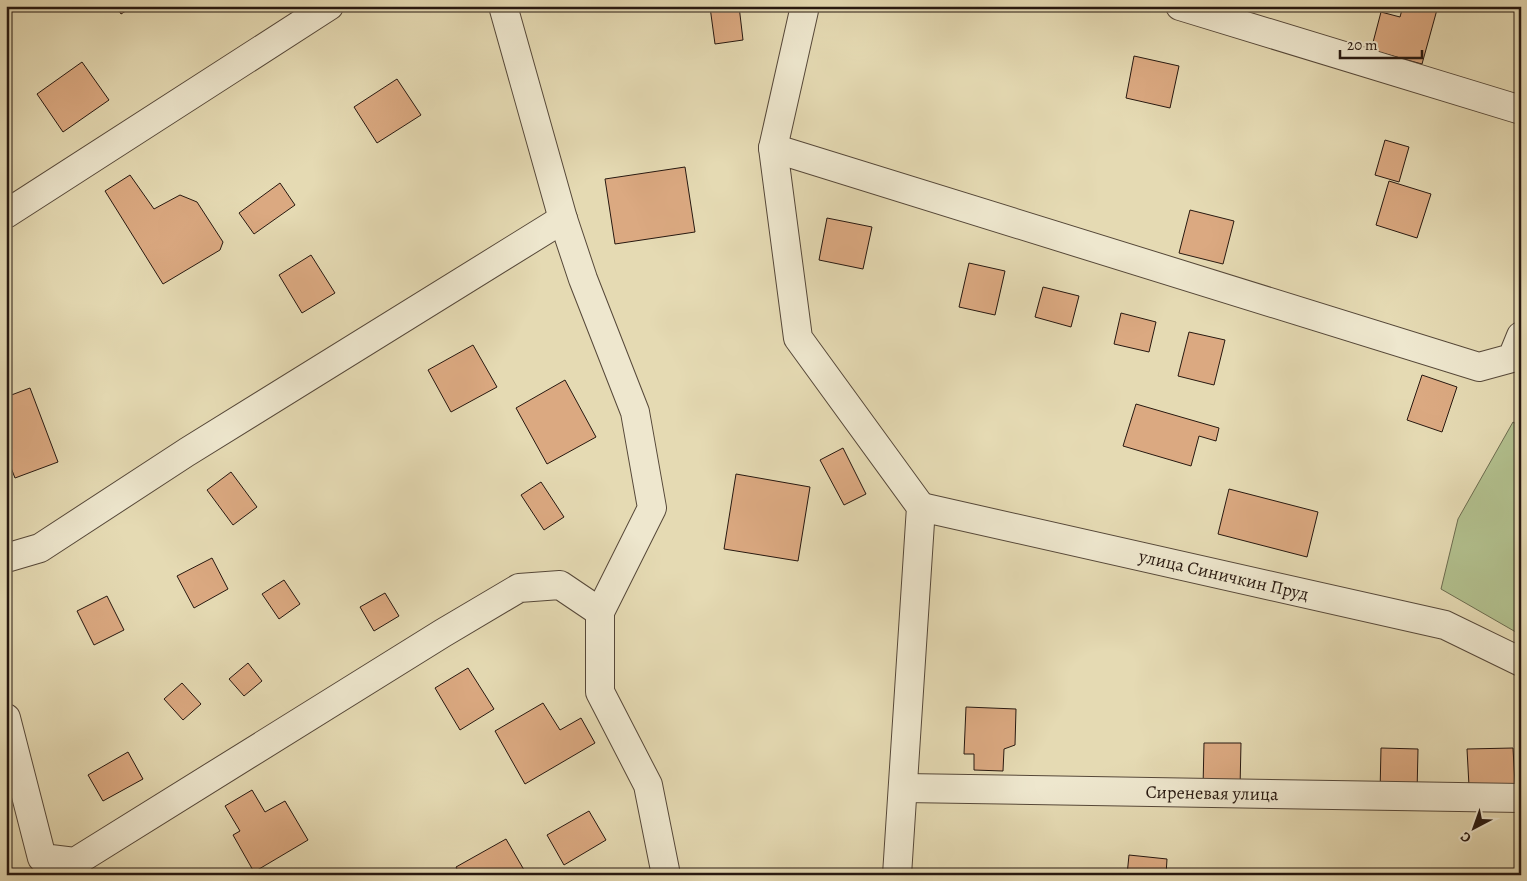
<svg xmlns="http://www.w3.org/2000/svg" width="1527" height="881" font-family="Alegreya,serif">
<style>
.green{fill:#b2c08e;stroke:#6c6c4f}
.building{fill:#dba981;stroke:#271810}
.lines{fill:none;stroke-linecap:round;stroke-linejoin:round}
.minor-casing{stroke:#564839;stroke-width:30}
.minor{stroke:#eee7ce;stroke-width:28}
.labels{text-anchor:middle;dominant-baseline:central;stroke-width:4;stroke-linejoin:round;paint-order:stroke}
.street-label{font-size:18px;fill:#271810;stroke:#eee7ce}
</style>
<rect width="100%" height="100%" fill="#e5dab3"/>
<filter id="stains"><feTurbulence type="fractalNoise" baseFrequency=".004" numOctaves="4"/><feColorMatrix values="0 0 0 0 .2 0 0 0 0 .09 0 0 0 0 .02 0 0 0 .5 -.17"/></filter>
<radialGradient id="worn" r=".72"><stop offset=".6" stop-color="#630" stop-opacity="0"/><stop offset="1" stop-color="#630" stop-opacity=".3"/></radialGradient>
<path class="green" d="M1513 422 1521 427V635L1441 589 1458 519Z"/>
<g class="building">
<path d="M116 6H134L121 14Z"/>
<path d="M715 6H739L743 40 715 44 710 7Z"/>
<path d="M1403 6H1438L1422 64 1371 50 1381 12 1400 17Z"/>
<path d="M1134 56 1179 66 1170 108 1126 98Z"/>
<path d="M82 62 109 100 63 132 37 94Z"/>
<path d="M397 79 421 115 377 143 354 107Z"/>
<path d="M1385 140 1409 147 1399 182 1375 175Z"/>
<path d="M685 167 695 232 615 244 605 179Z"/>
<path d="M130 175 154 209 180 195 197 202 223 242 220 250 163 284 105 191Z"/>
<path d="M1389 181 1431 194 1417 238 1376 225Z"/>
<path d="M280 183 295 205 254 234 239 213Z"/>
<path d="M1190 210 1234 221 1223 264 1179 253Z"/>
<path d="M827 218 872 227 863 269 819 260Z"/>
<path d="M311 255 335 293 302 313 279 275Z"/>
<path d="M969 263 1005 271 995 315 959 307Z"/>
<path d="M1043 287 1079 296 1071 327 1035 317Z"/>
<path d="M1121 313 1156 322 1149 352 1114 344Z"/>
<path d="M1189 332 1225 340 1214 385 1178 376Z"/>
<path d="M473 345 497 387 451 412 428 370Z"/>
<path d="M1422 375 1457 387 1442 432 1407 420Z"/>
<path d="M565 380 596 437 547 464 516 408Z"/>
<path d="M30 388 58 462 15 478 6 455V397Z"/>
<path d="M1136 404 1219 428 1216 441 1199 436 1191 466 1123 446Z"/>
<path d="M843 448 866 494 844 505 820 460Z"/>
<path d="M231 472 257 507 233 525 207 490Z"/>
<path d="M736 474 810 487 798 561 724 549Z"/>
<path d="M541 482 564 517 544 530 521 495Z"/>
<path d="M1229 489 1318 512 1307 557 1218 534Z"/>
<path d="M212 558 228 589 194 608 177 576Z"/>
<path d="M284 580 300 604 279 619 262 594Z"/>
<path d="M385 593 399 616 374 631 360 607Z"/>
<path d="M107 596 124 630 94 645 77 611Z"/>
<path d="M248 663 262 681 244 696 229 679Z"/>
<path d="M468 668 494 709 460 730 435 688Z"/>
<path d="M182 683 201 704 183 720 164 699Z"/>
<path d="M543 703 560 730 581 718 595 743 525 784 495 731Z"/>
<path d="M966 707 1016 709 1015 745 1004 749 1003 771 974 770V754H964Z"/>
<path d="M1204 743H1241L1240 789 1203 788Z"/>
<path d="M1381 748 1418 749 1417 794H1380Z"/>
<path d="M1513 748 1515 784 1469 786 1467 749Z"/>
<path d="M128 752 143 779 103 801 88 775Z"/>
<path d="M252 790 265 812 285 801 308 840 254 872 233 835 240 831 225 806Z"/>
<path d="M589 811 606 840 564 865 547 835Z"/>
<path d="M506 839 527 875H460L456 867Z"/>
<path d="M1129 855 1167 859 1166 875H1127Z"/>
</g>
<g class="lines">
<defs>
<g id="minor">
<path d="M503 6 563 219 583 279 635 412 652 508 600 612V692L648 785 666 875"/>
<path d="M805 6 773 148 798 338 921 507 897 875"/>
<path d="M1180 6 1521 110"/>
<path d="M773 148 1479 367 1512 358 1521 336"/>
<path d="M6 214 329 6"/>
<path d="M921 507 1445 625 1521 662"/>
<path d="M6 558 40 548 187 452 563 219"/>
<path d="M6 718 42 858 75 862 443 633 519 588 560 585 600 612"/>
<path d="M904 788 1521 798"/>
</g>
</defs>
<use href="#minor" class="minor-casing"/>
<use href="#minor" class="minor"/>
</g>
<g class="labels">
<g class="street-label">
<text transform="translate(1224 575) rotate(13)">улица Синичкин Пруд</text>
<text transform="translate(1212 793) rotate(1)">Сиреневая улица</text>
</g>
</g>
<rect width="1527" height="881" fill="none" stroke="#e5dab3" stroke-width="25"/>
<rect x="8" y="8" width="1512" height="866" fill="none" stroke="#271810" stroke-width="2.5"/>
<rect x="12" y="12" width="1502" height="856" fill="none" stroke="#271810"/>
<g transform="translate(1474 828) rotate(221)" stroke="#eee7ce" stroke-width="4" paint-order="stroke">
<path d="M0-4L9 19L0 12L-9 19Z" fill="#271810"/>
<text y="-8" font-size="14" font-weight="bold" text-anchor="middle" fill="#271810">С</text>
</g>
<path d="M1340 50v8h82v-8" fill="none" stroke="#271810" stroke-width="2.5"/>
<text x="1347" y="50" font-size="15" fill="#271810" stroke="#eee7ce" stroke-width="4" paint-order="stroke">20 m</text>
<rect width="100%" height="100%" filter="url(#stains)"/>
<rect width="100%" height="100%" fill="url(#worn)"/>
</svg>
